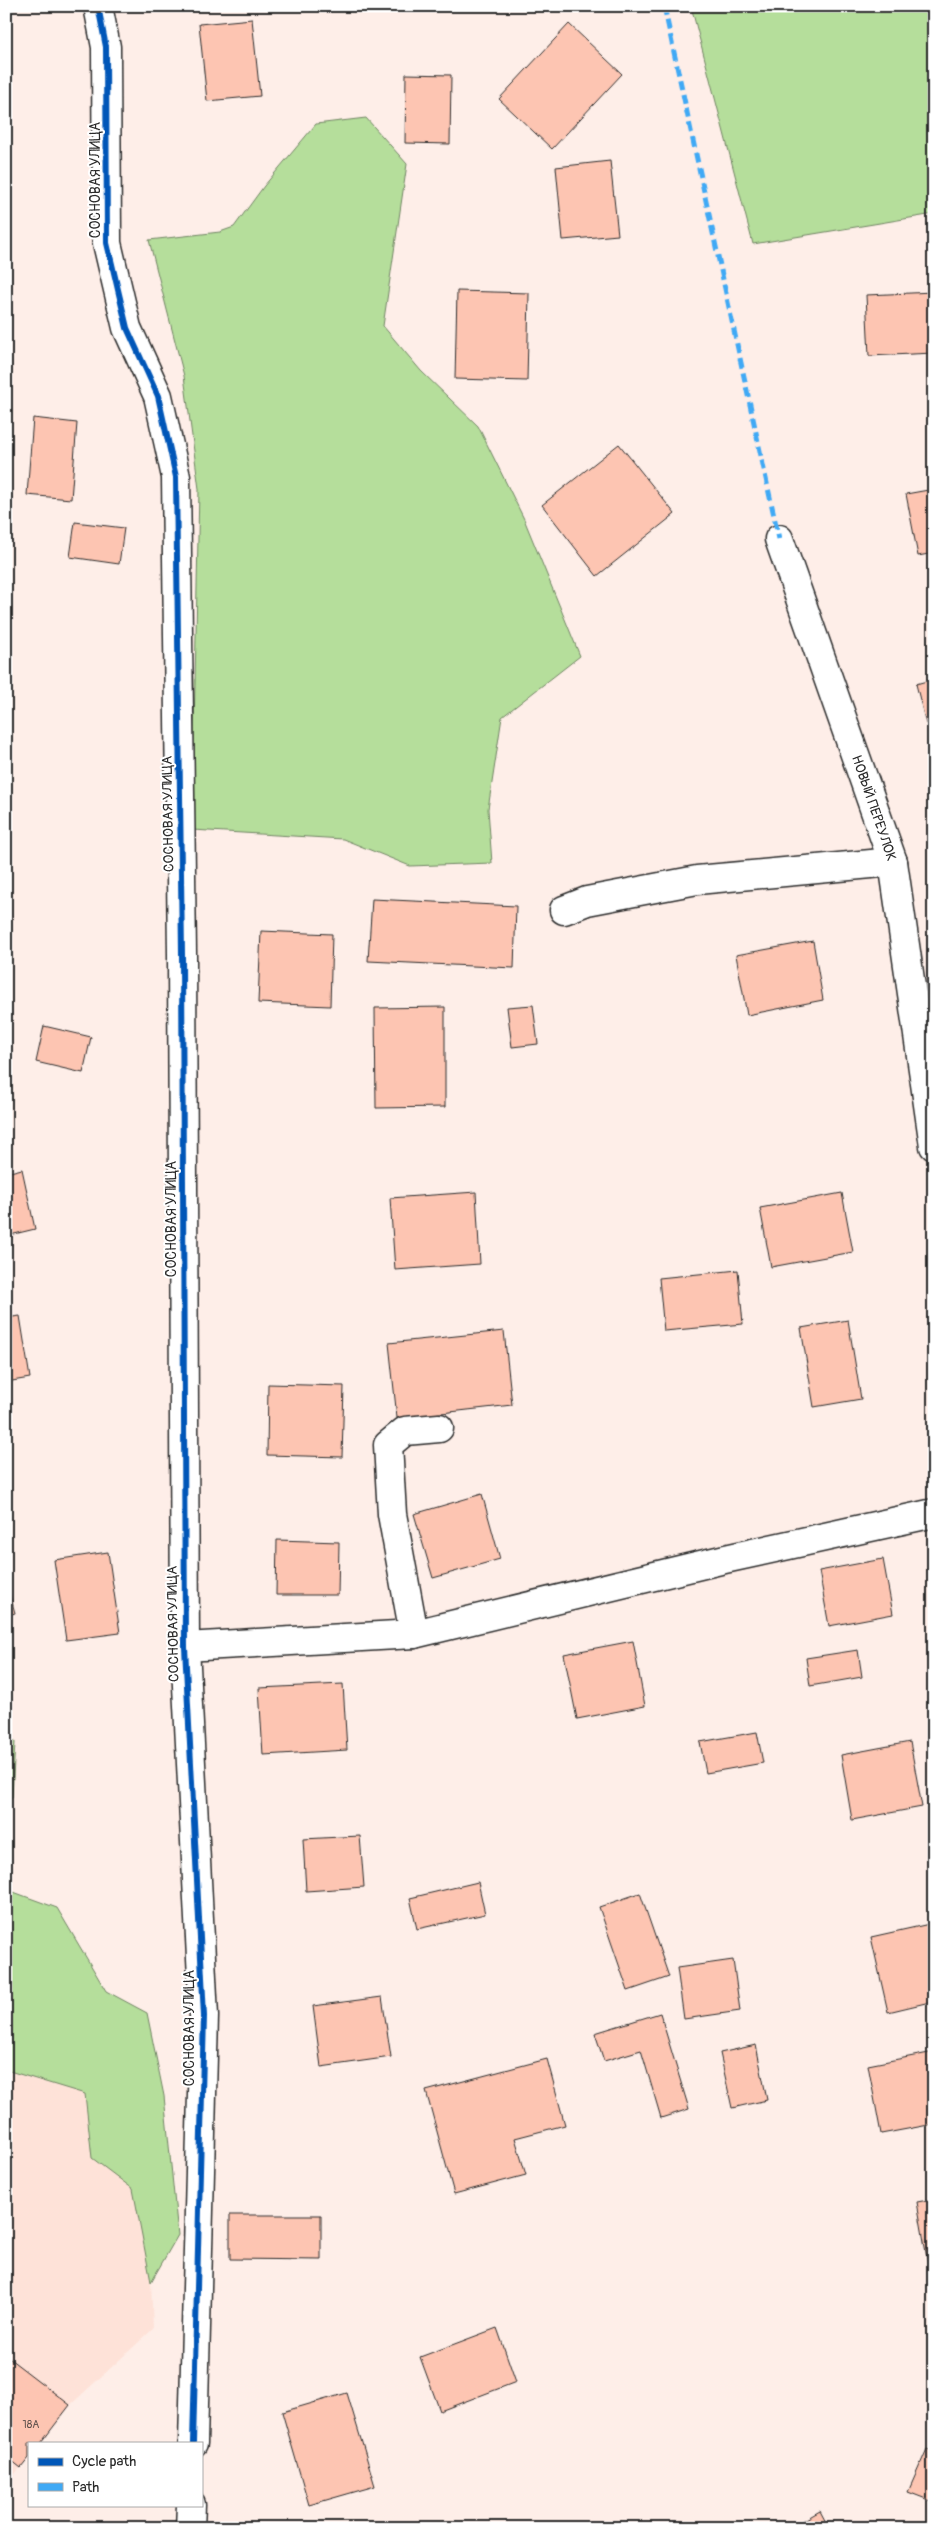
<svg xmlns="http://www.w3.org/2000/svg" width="940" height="2534" font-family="Pangolin,sans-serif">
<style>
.built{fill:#fee2d8}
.green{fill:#b5de9b;stroke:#708463}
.building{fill:#fdc5b2;stroke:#2b2b2b}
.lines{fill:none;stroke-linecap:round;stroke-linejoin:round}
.minor-casing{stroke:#2b2b2b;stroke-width:31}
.minor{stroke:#fff;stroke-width:28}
.quiet{stroke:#3fa9f5;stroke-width:5;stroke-dasharray:10 5;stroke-linecap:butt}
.cycleway-casing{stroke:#fff;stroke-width:9}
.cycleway{stroke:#0057b8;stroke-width:6}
.labels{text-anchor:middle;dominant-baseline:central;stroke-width:4;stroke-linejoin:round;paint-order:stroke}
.number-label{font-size:11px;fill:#60524d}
.street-label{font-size:14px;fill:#2b2b2b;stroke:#fff}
</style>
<rect width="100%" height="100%" fill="#feeee8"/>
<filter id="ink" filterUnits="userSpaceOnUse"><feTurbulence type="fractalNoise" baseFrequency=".02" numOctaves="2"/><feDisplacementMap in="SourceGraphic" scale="10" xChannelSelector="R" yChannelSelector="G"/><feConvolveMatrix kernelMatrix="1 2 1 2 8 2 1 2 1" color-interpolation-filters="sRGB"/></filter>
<g filter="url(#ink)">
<path class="built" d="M6 2034 137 2037 146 2165 153 2329 29 2443V2458L6 2484Z"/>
<g class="green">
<path d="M691 6H934V214L753 244Z"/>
<path d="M366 118 407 164 383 326 421 371 478 426 524 519 580 656 502 717 488 809 492 863 410 866 343 839 192 830 199 489 184 376 149 240 220 232 234 227 264 186 316 124Z"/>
<path d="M6 1732 15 1742 12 1797 6 1802Z"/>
<path d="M8 1890 57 1908 106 1991 147 2013 164 2096 178 2235 151 2282 133 2189 92 2158 85 2094 6 2070Z"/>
</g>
<g class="building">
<path d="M252 19 260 96 207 101 199 24Z"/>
<path d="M569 24 622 74 552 149 499 99Z"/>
<path d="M406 74 451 75 450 144 405 143Z"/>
<path d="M610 161 618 235 563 240 556 167Z"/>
<path d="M457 291 529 293 527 381 455 379Z"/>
<path d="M934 292V353L869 356 866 295Z"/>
<path d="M33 418 77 423 71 499 27 495Z"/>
<path d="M619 444 675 514 597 576 542 505Z"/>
<path d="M934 489V553L918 556 906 494Z"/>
<path d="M75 522 124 528 119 564 70 557Z"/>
<path d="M934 679V722L926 724 916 684Z"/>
<path d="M372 899 516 906 514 968 368 961Z"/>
<path d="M261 931 332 934 330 1006 258 1003Z"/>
<path d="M813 941 823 1000 747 1015 736 955Z"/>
<path d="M533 1005 538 1044 512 1047 507 1007Z"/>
<path d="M445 1007V1107L376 1108 375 1008Z"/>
<path d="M44 1026 91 1037 83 1073 36 1062Z"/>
<path d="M22 1169 35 1229 6 1236V1173Z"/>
<path d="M476 1192 480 1264 395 1270 390 1198Z"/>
<path d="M842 1193 853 1252 771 1267 760 1208Z"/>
<path d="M738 1270 743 1324 664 1331 659 1278Z"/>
<path d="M20 1316 30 1378 6 1382V1318Z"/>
<path d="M848 1320 861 1399 814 1407 801 1328Z"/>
<path d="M504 1331 512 1405 397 1418 389 1343Z"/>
<path d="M268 1384 344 1386 342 1457 267 1455Z"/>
<path d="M482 1494 500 1559 433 1578 414 1514Z"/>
<path d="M277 1540 339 1542 338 1595H276Z"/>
<path d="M108 1552 120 1633 66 1640 54 1560Z"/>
<path d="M883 1559 893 1614 829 1626 819 1571Z"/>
<path d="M6 1581 15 1613 6 1616Z"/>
<path d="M633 1641 645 1706 577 1719 564 1654Z"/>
<path d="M858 1650 862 1677 810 1686 806 1658Z"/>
<path d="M343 1684 347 1750 263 1755 259 1688Z"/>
<path d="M757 1732 763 1763 706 1773 700 1742Z"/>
<path d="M910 1742 922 1807 852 1820 841 1755Z"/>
<path d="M360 1836 364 1887 306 1891 303 1839Z"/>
<path d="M478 1882 485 1914 417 1929 410 1898Z"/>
<path d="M640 1893 669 1977 628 1991 599 1907Z"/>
<path d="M934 1923V2001L888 2012 871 1937Z"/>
<path d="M733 1960 740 2011 684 2019 677 1968Z"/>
<path d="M382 1997 391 2057 321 2067 313 2006Z"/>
<path d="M660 2013 689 2109 661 2118 641 2050 604 2061 595 2033Z"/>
<path d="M756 2045 767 2100 732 2108 720 2053Z"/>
<path d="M934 2052V2124L881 2134 868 2065Z"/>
<path d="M547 2059 565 2125 515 2138 526 2175 454 2194 426 2091Z"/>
<path d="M934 2199V2281H931L917 2202Z"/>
<path d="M230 2215H321V2260L230 2259Z"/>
<path d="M497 2328 516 2382 440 2411 420 2357Z"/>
<path d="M6 2356 70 2405 41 2443H29V2458L21 2468 6 2456Z"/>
<path d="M347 2393 375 2486 309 2505 282 2412Z"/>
<path d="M927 2449 934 2452V2502L908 2492Z"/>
<path d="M820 2511 829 2528H790Z"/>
</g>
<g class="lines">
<defs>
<g id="minor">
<path d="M98 6 106 47 107 243 127 328 158 396 176 477 182 954 185 1647 204 2016 193 2443"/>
<path d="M779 539 893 862 934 1146"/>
<path d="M564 910 587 901 697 880 893 862"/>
<path d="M414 1634 392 1514 388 1445 405 1431 439 1428"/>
<path d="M185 1647 414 1634 725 1559 934 1513"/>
<path d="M190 2528 191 2505"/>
</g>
</defs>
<use href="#minor" class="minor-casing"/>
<use href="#minor" class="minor"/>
<path class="quiet" d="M664 6 779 539"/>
<defs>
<path id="cycleway" d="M98 6 106 47 107 243 127 328 158 396 176 477 182 954 185 1647 204 2016 193 2443"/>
</defs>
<use href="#cycleway" class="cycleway-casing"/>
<use href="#cycleway" class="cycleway"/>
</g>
</g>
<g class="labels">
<g class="number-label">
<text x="31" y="2424">18А</text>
</g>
<g class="street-label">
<text transform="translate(95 180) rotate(-90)">СОСНОВАЯ УЛИЦА</text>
<text transform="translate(874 808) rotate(71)">НОВЫЙ ПЕРЕУЛОК</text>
<text transform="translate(168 814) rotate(-91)">СОСНОВАЯ УЛИЦА</text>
<text transform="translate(171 1219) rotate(-90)">СОСНОВАЯ УЛИЦА</text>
<text transform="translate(173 1624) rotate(-91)">СОСНОВАЯ УЛИЦА</text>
<text transform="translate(189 2028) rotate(-90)">СОСНОВАЯ УЛИЦА</text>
</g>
</g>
<rect width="940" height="2534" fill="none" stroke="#fff" stroke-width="25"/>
<rect x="12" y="12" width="915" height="2509" fill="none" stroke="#2b2b2b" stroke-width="2" filter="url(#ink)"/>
<rect x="28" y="2442" width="175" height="65" fill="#ffffff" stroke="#aaaaaa"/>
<rect x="38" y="2458" width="25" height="8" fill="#0057b8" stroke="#aaaaaa"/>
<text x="72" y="2466" font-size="15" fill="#2b2b2b">Cycle path</text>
<rect x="38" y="2483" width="25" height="8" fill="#3fa9f5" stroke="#aaaaaa"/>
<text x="72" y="2492" font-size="15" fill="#2b2b2b">Path</text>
</svg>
